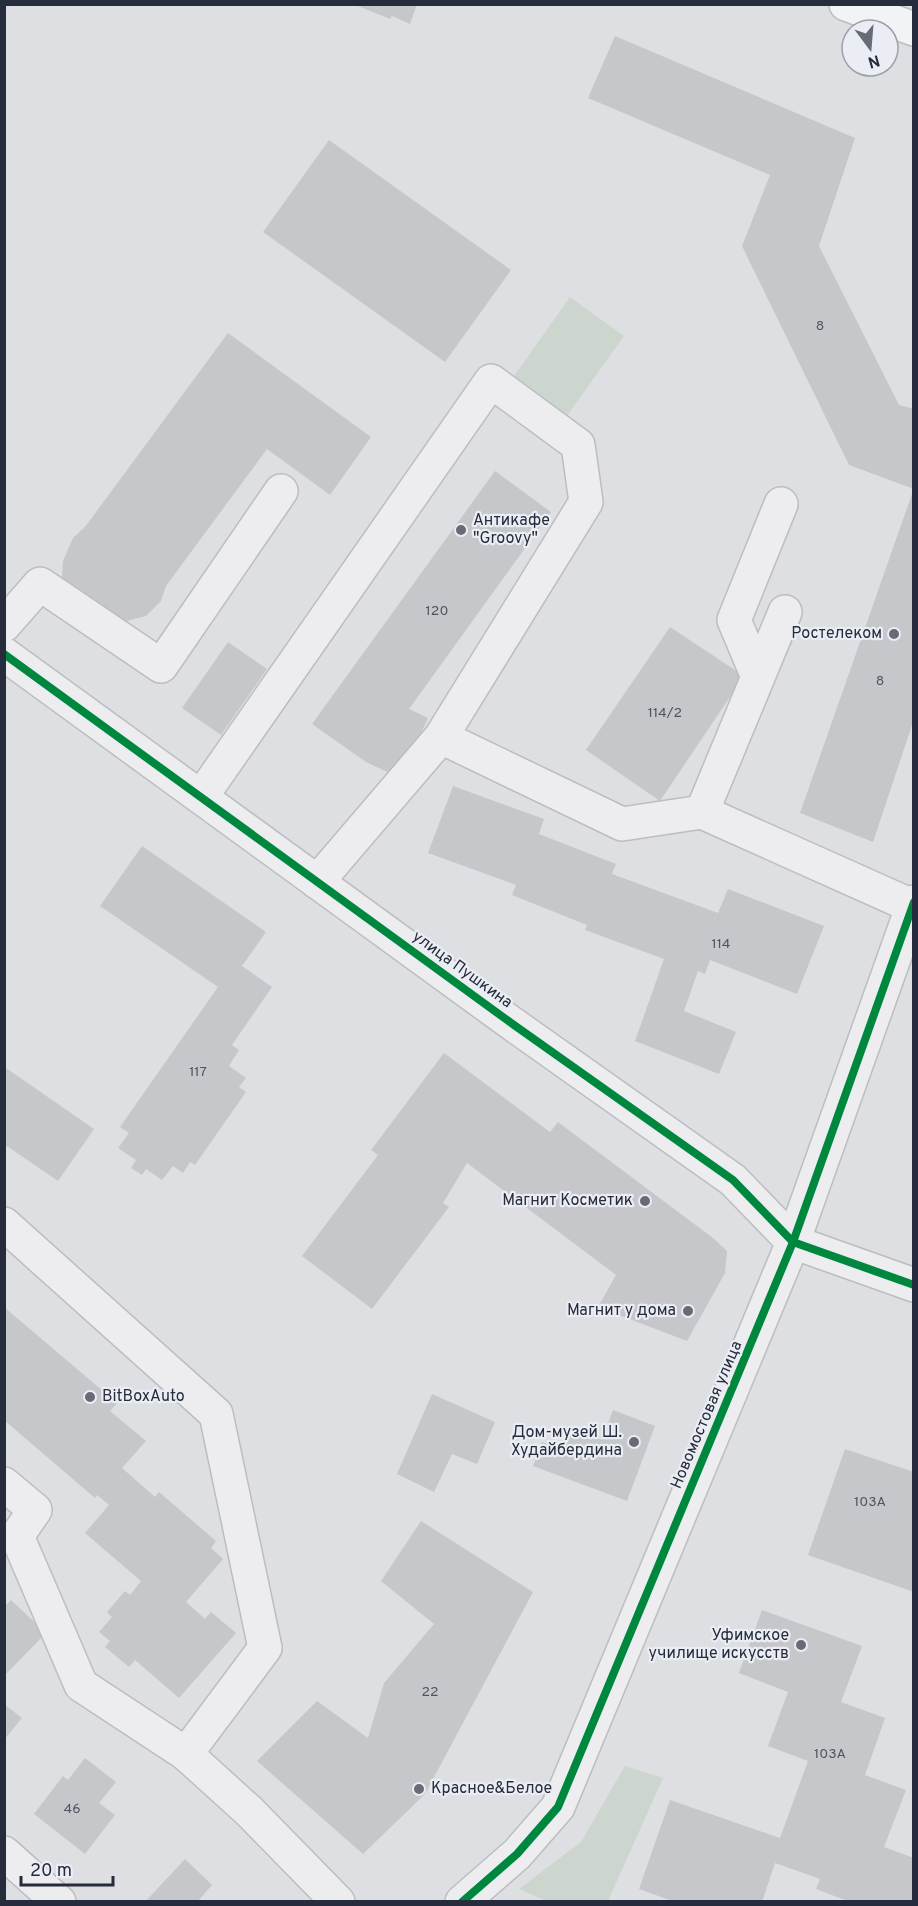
<svg xmlns="http://www.w3.org/2000/svg" width="918" height="1906" font-family="Overpass,sans-serif">
<style>
.green{fill:#cdd6ce}
.building{fill:#c6c7cb}
.lines{fill:none;stroke-linecap:round;stroke-linejoin:round}
.minor-casing{stroke:#bcbdc1;stroke-width:36}
.major-casing{stroke:#babcc1;stroke-width:36}
.minor{stroke:#ededf0;stroke-width:33}
.major{stroke:#f2f3f4;stroke-width:33}
.cycleway-casing{stroke:#eaedf3;stroke-width:11}
.cycleway{stroke:#00873e;stroke-width:8}
.poi-dot{fill:#666b76;stroke:#eaedf3;stroke-width:2}
.labels{text-anchor:middle;dominant-baseline:central;stroke-width:4.5;stroke-linejoin:round;paint-order:stroke}
.number-label{font-size:14px;fill:#4f5460}
.poi-label{font-size:16px;fill:#262c3b;stroke:#eaedf3;text-anchor:end}
.street-label{font-size:16px;fill:#262c3b;stroke:#eaedf3}
</style>
<rect width="100%" height="100%" fill="#dddfe3"/>
<g class="green">
<path d="M570 297 624 336 566 417 512 379Z"/>
<path d="M625 1766 663 1778 608 1901H546L519 1889 581 1842Z"/>
</g>
<g class="building">
<path d="M353 4H417L410 24 392 16 390 19Z"/>
<path d="M615 36 855 138 819 246 899 405 914 409V489L849 465 742 246 770 175 588 98Z"/>
<path d="M329 140 511 270 445 362 263 232Z"/>
<path d="M228 333 371 437 330 495 267 449 166 586 161 601 146 616 126 621 109 620 71 597 62 577 63 561 73 538 85 527Z"/>
<path d="M495 471 551 512 409 709 428 718 400 778 366 762 312 724Z"/>
<path d="M913 491 914 719 873 842 800 813Z"/>
<path d="M670 627 744 676 660 801 586 750Z"/>
<path d="M228 642 267 669 221 735 182 708Z"/>
<path d="M453 786 544 819 539 834 616 864 612 874 718 913 728 889 824 926 797 994 710 960 705 974 698 971 684 1011 736 1032 719 1074 635 1041 664 959 585 930 587 925 512 895 516 885 428 853Z"/>
<path d="M142 846 266 932 242 966 272 987 232 1045 239 1050 229 1066 246 1078 239 1087 246 1092 195 1165 190 1162 183 1173 173 1166 162 1180 146 1169 142 1175 131 1168 136 1160 118 1148 129 1133 120 1127 218 987 100 906Z"/>
<path d="M444 1053 550 1132 558 1122 713 1238 727 1251 725 1273 687 1341 598 1307 616 1275 467 1163 443 1203 449 1207 372 1309 302 1256 378 1155 371 1150Z"/>
<path d="M6 1068 94 1129 58 1181 4 1144V1071Z"/>
<path d="M4 1307 117 1403 110 1411 146 1441 122 1468 155 1497 159 1492 216 1541 211 1548 223 1559 186 1602 205 1619 211 1612 236 1633 179 1698 135 1660 129 1667 105 1647 110 1641 99 1632 112 1617 107 1612 125 1591 130 1595 141 1581 85 1533 109 1505 97 1495 95 1498 4 1420Z"/>
<path d="M432 1394 495 1422 477 1464 452 1454 434 1492 397 1474Z"/>
<path d="M613 1410 655 1426 627 1501 533 1466 542 1442 564 1450 572 1429 602 1440Z"/>
<path d="M845 1449 914 1472V1592L808 1555Z"/>
<path d="M421 1521 533 1592 425 1794 363 1854 257 1761 317 1701 368 1738 384 1683 434 1624 381 1581Z"/>
<path d="M11 1600 46 1633 4 1676V1607Z"/>
<path d="M762 1610 862 1646 841 1702 885 1718 865 1775 906 1790 884 1847 914 1858V1902H850L816 1889 820 1879 775 1863 762 1902H675L639 1889 670 1800 780 1838 808 1761 768 1746 788 1692 739 1673Z"/>
<path d="M4 1704 22 1718 4 1740Z"/>
<path d="M85 1758 116 1782 99 1803 115 1815 85 1854 34 1814 63 1776 68 1780Z"/>
<path d="M185 1859 212 1885 197 1902H145Z"/>
</g>
<g class="lines">
<defs>
<g id="minor">
<path d="M4 625 40 584 161 666 281 491"/>
<path d="M4 654 514 1025 733 1180 793 1242 914 1285"/>
<path d="M758 677 734 620 781 504"/>
<path d="M441 737 622 824 702 812 912 906"/>
<path d="M201 797 491 381 578 445 586 502 441 737 317 882"/>
<path d="M702 812 785 612"/>
<path d="M4 1224 216 1414 265 1648 186 1754 250 1812 338 1902"/>
<path d="M4 1484 35 1510 17 1536 81 1685 186 1754"/>
<path d="M4 1853 59 1902"/>
<path d="M462 1902 517 1854 558 1807 793 1242 914 902"/>
</g>
<path id="major" d="M846 4 914 29"/>
</defs>
<use href="#minor" class="minor-casing"/>
<use href="#major" class="major-casing"/>
<use href="#minor" class="minor"/>
<use href="#major" class="major"/>
<defs>
<g id="cycleway">
<path d="M4 654 514 1025 733 1180 793 1242 914 1285"/>
<path d="M462 1902 517 1854 558 1807 793 1242 914 902"/>
</g>
</defs>
<use href="#cycleway" class="cycleway-casing"/>
<use href="#cycleway" class="cycleway"/>
</g>
<g class="poi-dot">
<circle cx="461" cy="530" r="6"/>
<circle cx="894" cy="634" r="6"/>
<circle cx="645" cy="1201" r="6"/>
<circle cx="688" cy="1311" r="6"/>
<circle cx="90" cy="1397" r="6"/>
<circle cx="634" cy="1442" r="6"/>
<circle cx="801" cy="1645" r="6"/>
<circle cx="419" cy="1789" r="6"/>
</g>
<g class="labels">
<g class="number-label">
<text x="820" y="326">8</text>
<text x="437" y="611">120</text>
<text x="880" y="681">8</text>
<text x="665" y="713">114/2</text>
<text x="721" y="944">114</text>
<text x="198" y="1072">117</text>
<text x="870" y="1502">103А</text>
<text x="430" y="1692">22</text>
<text x="830" y="1754">103А</text>
<text x="72" y="1809">46</text>
</g>
<g class="poi-label">
<text x="473" y="521" text-anchor="start">Антикафе<tspan x="473" dy="18">"Groovy"</tspan></text>
<text x="882" y="634">Ростелеком</text>
<text x="633" y="1201">Магнит Косметик</text>
<text x="676" y="1311">Магнит у дома</text>
<text x="102" y="1397" text-anchor="start">BitBoxAuto</text>
<text x="622" y="1433">Дом-музей Ш.<tspan x="622" dy="18">Худайбердина</tspan></text>
<text x="789" y="1636">Уфимское<tspan x="789" dy="18">училище искусств</tspan></text>
<text x="431" y="1789" text-anchor="start">Красное&amp;Белое</text>
</g>
<g class="street-label">
<text transform="translate(462 970) rotate(36)">улица Пушкина</text>
<text transform="translate(707 1415) rotate(-67)">Новомостовая улица</text>
</g>
</g>
<rect width="918" height="1906" fill="none" stroke="#262c3b" stroke-width="12"/>
<g transform="translate(870 48) rotate(164)"><circle r="28" fill="#eaedf3" stroke="#9ca0a9" stroke-width="1.5"/>
<path d="M0-4.5L10 22L0 15L-10 22Z" fill="#666b76"/>
<text y="-9" font-size="16" font-weight="bold" text-anchor="middle" fill="#262c3b">N</text>
</g>
<path d="M21 1876v9h92v-9" fill="none" stroke="#262c3b" stroke-width="3"/>
<text x="30" y="1876" font-size="18" fill="#262c3b" stroke="#eaedf3" stroke-width="4.5" paint-order="stroke">20 m</text>
</svg>
